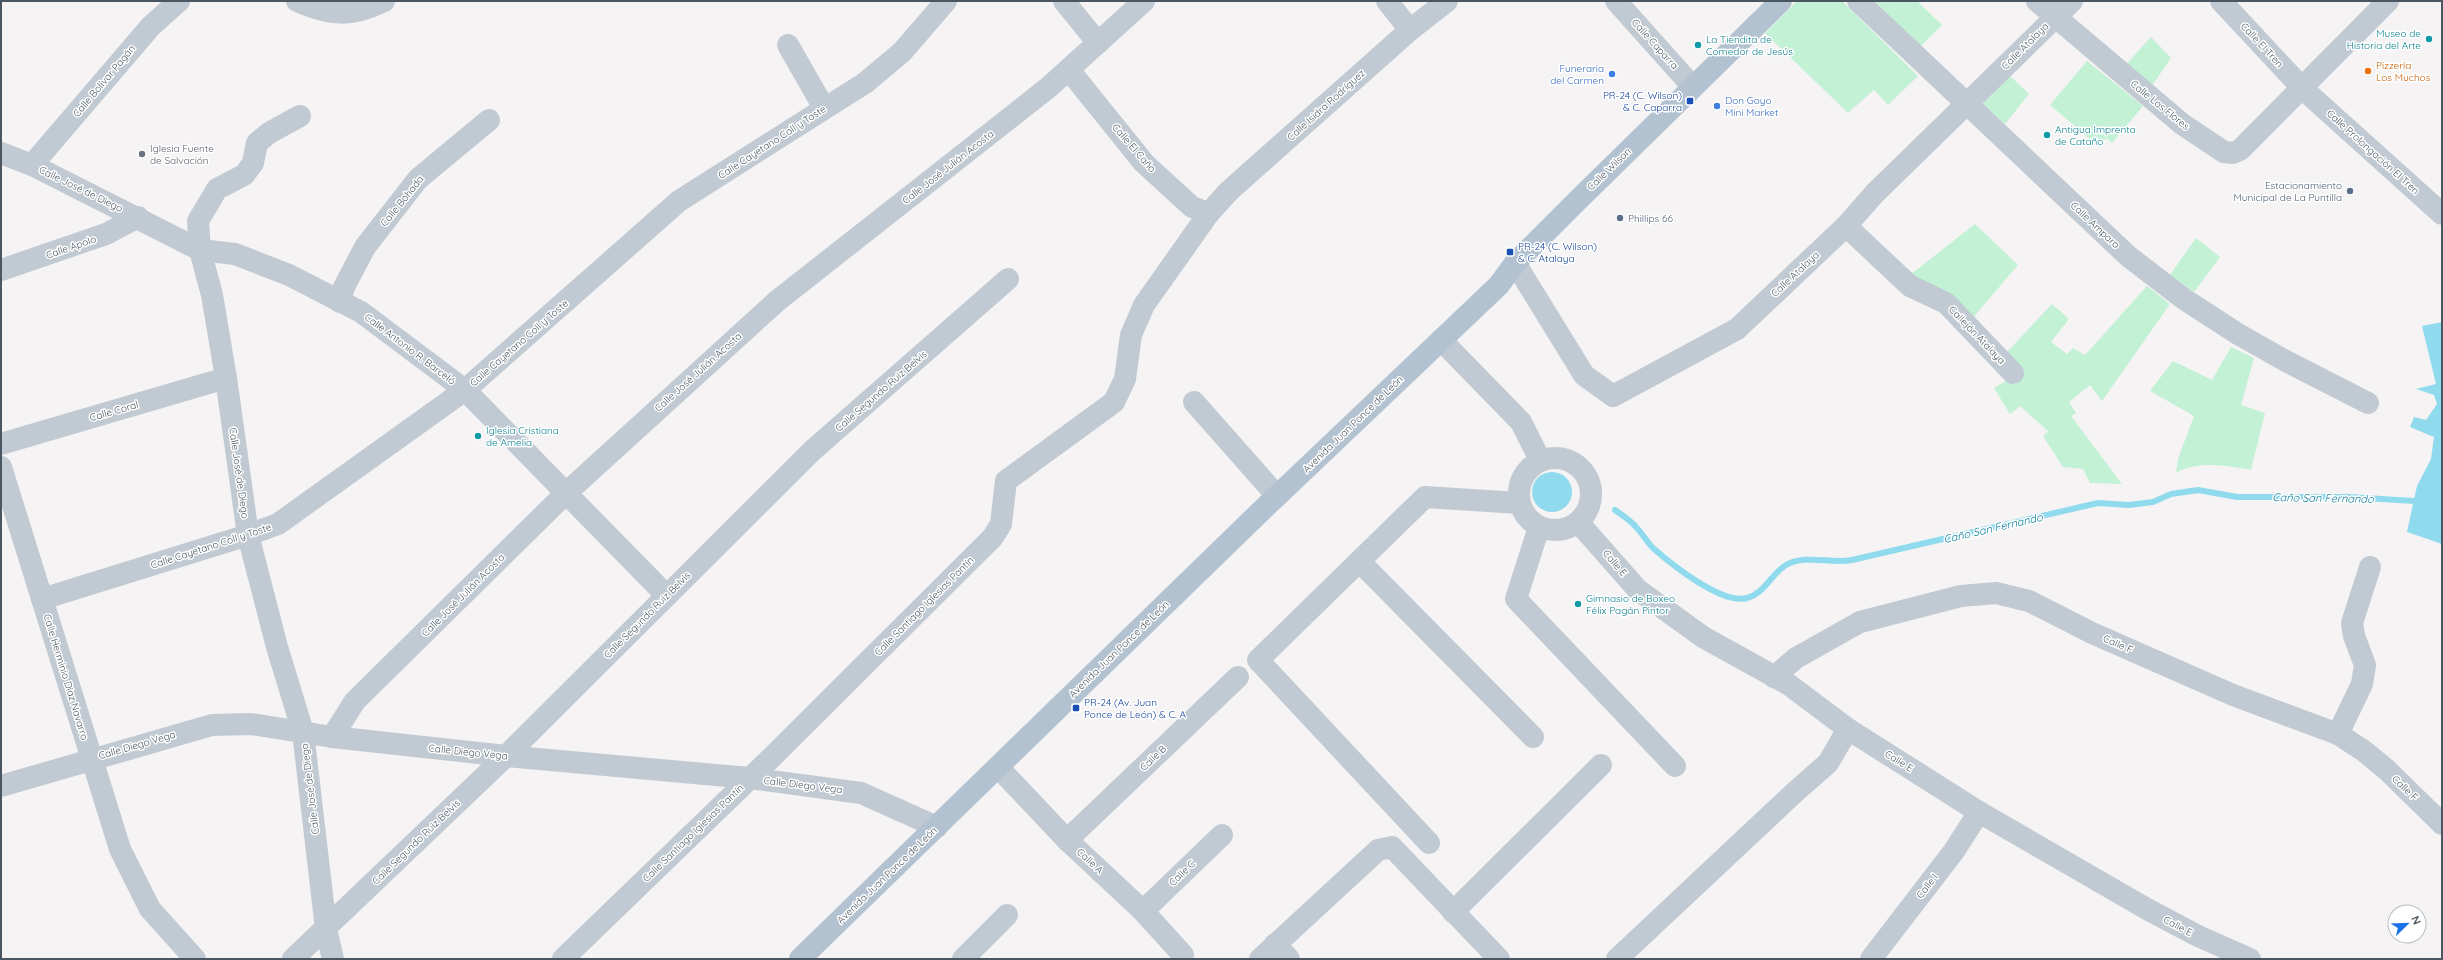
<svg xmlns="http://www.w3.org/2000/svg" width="2443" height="960" font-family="Quicksand,sans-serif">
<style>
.green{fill:#c3f1d5}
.water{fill:#90daee}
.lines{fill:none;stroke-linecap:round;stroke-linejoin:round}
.stream{stroke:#90daee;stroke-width:6}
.minor{stroke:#c1cad2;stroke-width:22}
.major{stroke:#b3c2d1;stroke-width:22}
.culture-dot{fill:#0f9aa8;stroke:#fff;stroke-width:1.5}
.food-dot{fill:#e8710a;stroke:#fff;stroke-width:1.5}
.shop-dot{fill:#3f7fe0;stroke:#fff;stroke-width:1.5}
.transit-dot{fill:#1a4fb4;stroke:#fff;stroke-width:1.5}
.worship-dot{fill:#6b7280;stroke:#fff;stroke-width:1.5}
.service-dot{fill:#5c6f8a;stroke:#fff;stroke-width:1.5}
.labels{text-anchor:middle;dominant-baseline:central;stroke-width:3;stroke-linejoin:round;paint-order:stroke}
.culture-label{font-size:10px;fill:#0d838f;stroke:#fff;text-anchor:start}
.street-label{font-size:10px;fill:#4a5661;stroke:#fff}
.food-label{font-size:10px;fill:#c56008;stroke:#fff;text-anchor:start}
.shop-label{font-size:10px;fill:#366cbe;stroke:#fff;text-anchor:end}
.transit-label{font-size:10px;fill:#164399;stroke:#fff;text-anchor:start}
.worship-label{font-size:10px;fill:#5b616d;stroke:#fff;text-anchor:start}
.service-label{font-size:10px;fill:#4e5e75;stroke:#fff;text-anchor:end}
.water-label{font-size:11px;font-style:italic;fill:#0c7c9b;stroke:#fff}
</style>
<rect width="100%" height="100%" fill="#f5f3f3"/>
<g class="green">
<path d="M1797 1H1842L1918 76 1888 105 1874 90 1848 113 1765 33Z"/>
<path d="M1875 1H1917L1942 25 1920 47Z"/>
<path d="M2151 37 2171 58 2149 90 2123 68Z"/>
<path d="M2087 61 2143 106 2112 143 2106 138 2099 147 2050 105Z"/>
<path d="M2010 76 2029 94 2005 124 1982 104Z"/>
<path d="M1975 224 2018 265 1971 320 1910 275Z"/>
<path d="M2196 238 2220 257 2194 292 2170 275Z"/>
<path d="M2147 286 2170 304 2102 401 2090 385 2069 402 2076 413 2071 416 2122 484 2090 483 2083 469 2063 467 2043 436 2048 431 2020 406 2010 414 1994 388 2019 373 2004 355 2052 304 2069 319 2051 342 2067 354 2073 348 2085 355Z"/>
<path d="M2231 347 2254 358 2241 405 2265 413 2251 470C2227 466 2198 460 2176 473L2178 459 2194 416 2150 391 2173 361 2212 380Z"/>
</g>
<g class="water">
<path d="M2442 322V544L2407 532 2417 486 2431 459 2434 437 2410 427 2414 417 2426 420 2437 404 2434 395 2416 389 2436 384 2422 326Z"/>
<circle cx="1552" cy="492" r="20"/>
</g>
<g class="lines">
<path class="stream" d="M1615 510C1622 515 1630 520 1636 527 1642 533 1647 542 1653 548 1671 564 1722 605 1747 598 1765 593 1771 574 1786 565 1806 554 1830 564 1852 560L2098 503 2129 505 2153 502 2171 494 2198 490 2237 497H2349L2414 501"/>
<g class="minor">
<path d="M297 1C331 16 351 17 384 1"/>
<path d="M1064 1 1098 43"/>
<path d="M1387 1 1410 30"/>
<path d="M1616 1 1693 87"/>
<path d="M1858 1 2128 256 2184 299 2238 334 2284 360 2368 403"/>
<path d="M2037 1 2182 124 2224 152 2233 153 2240 150 2388 1"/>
<path d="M2221 1 2303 89 2442 214"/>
<path d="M788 45 824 108"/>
<path d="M1069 70 1144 163 1192 207 1209 213"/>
<path d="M300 116 269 133 257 143 253 163 244 175 217 189 198 221 200 250 212 295 226 378 248 535 277 647 303 732 326 929 333 959"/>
<path d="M1 153 32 165 200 250 235 254 289 275 361 312 465 390 666 595"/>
<path d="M32 165 151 26 179 1"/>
<path d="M1846 226 1910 286 1946 303 2013 373"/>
<path d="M1515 263 1584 375 1613 396 1737 329 1846 226 1875 193 2072 1"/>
<path d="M1 270 106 234 138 217"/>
<path d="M340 302 344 287 365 247 418 179 489 120"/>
<path d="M1441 340 1521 422 1540 460"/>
<path d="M1194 402 1277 496"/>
<path d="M1 444 226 378"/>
<circle cx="1555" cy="494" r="36"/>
<path d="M1 467 120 849 150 909 195 959"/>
<path d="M1578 522 1638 590 1703 637 1788 684 1848 729 1979 812 2147 909 2198 936 2250 959"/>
<path d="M1539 527 1516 599 1675 766"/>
<path d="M1360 562 1533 737"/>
<path d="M42 599 248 535 278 524 465 390 679 201 865 83 902 52 946 1"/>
<path d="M1774 677 1796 658 1860 622 1961 596 1996 593 2029 601 2092 633 2233 695 2338 734 2364 751 2387 770 2442 824"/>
<path d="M2338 734 2362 684 2365 665 2354 636 2352 623 2370 567"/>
<path d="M332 737 355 701 565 494 777 301 1049 87 1144 1"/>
<path d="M998 767 1067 840 1143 911 1183 955"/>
<path d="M1 786 212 725 251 724 332 737 506 756 749 778 861 793 937 827"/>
<path d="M1067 840 1238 677"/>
<path d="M1429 843 1258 660 1425 497 1519 503"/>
<path d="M1143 911 1222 835"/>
<path d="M1453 912 1601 765"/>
<path d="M1275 944 1289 959"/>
<path d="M293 959 506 756 813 450 1008 279"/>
<path d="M563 959 769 760 993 537 1001 524 1006 481 1114 402 1125 379 1131 335 1144 305 1209 213 1229 191 1410 30 1447 1"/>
<path d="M963 959 1007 915"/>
<path d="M1260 959 1378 850 1392 847 1499 959"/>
<path d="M1617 959 1794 793 1828 763 1848 729"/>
<path d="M1871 959 1954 851 1979 812"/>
</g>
<path class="major" d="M800 959 1258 514 1499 285 1515 263 1575 203 1781 1"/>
</g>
<g class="culture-dot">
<circle cx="2429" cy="39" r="4"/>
<circle cx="1698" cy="45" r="4"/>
<circle cx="2047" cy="135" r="4"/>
<circle cx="478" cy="436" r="4"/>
<circle cx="1578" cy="604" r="4"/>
</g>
<circle class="food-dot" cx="2368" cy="71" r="4"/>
<g class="shop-dot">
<circle cx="1612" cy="74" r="4"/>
<circle cx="1717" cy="106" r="4"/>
</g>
<g class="transit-dot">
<rect x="1686" y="97" width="8" height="8" rx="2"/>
<rect x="1506" y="248" width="8" height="8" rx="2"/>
<rect x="1072" y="704" width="8" height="8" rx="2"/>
</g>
<circle class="worship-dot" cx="142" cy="154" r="4"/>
<g class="service-dot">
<circle cx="2350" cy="191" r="4"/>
<circle cx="1620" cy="218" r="4"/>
</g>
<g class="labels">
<g class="culture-label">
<text x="2421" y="33" text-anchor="end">Museo de<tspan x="2421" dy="12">Historia del Arte</tspan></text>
<text x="1706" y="39">La Tiendita de<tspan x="1706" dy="12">Comedor de Jesús</tspan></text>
<text x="2055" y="129">Antigua Imprenta<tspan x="2055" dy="12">de Cataño</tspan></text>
<text x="486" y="430">Iglesia Cristiana<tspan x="486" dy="12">de Amelia</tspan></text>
<text x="1586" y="598">Gimnasio de Boxeo<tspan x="1586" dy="12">Félix Pagán Pintor</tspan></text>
</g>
<g class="street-label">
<text transform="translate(1655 44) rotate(48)">Calle Caparra</text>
<text transform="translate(2262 45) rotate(47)">Calle El Tren</text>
<text transform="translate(2025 46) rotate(-45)">Calle Atalaya</text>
<text transform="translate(104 81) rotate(-50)">Calle Bolívar Pagán</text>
<text transform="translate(1326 105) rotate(-42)">Calle Isidra Rodríguez</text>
<text transform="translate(2160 105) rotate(39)">Calle Las Flores</text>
<text transform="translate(772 142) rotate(-33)">Calle Cayetano Coll y Toste</text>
<text transform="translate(1134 148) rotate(49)">Calle El Caño</text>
<text transform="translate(2373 152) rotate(42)">Calle Prolongación El Tren</text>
<text transform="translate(948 167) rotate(-38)">Calle José Julián Acosta</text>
<text transform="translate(1609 169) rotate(-44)">Calle Wilson</text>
<text transform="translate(81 189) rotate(26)">Calle José de Diego</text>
<text transform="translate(402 201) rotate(-51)">Calle Bohada</text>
<text transform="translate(2095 225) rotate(43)">Calle Amparo</text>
<text transform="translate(71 247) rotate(-19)">Calle Apolo</text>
<text transform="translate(1795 274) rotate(-43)">Calle Atalaya</text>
<text transform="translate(1977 335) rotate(46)">Callejón Atalaya</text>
<text transform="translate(519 343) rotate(-41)">Calle Cayetano Coll y Toste</text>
<text transform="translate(410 349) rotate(37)">Calle Antonio R. Barceló</text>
<text transform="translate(698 372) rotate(-42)">Calle José Julián Acosta</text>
<text transform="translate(881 391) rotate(-41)">Calle Segundo Ruiz Belvis</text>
<text transform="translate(114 411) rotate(-16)">Calle Coral</text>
<text transform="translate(1353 424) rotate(-44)">Avenida Juan Ponce de León</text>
<text transform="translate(239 473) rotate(82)">Calle José de Diego</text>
<text transform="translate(211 546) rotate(-18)">Calle Cayetano Coll y Toste</text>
<text transform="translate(1615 563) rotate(49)">Calle E</text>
<text transform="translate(463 595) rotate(-45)">Calle José Julián Acosta</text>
<text transform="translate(924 606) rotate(-45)">Calle Santiago Iglesias Pantín</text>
<text transform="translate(647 615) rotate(-45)">Calle Segundo Ruiz Belvis</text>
<text transform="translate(2118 644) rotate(24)">Calle F</text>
<text transform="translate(1119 649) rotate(-44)">Avenida Juan Ponce de León</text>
<text transform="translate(66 677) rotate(73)">Calle Herminio Díaz Navarro</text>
<text transform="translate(137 745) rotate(-16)">Calle Diego Vega</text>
<text transform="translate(468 752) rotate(6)">Calle Diego Vega</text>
<text transform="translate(1153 758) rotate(-44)">Calle B</text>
<text transform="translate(1899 761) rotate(32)">Calle E</text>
<text transform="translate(803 785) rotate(7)">Calle Diego Vega</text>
<text transform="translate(2405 788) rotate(44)">Calle F</text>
<text transform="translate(310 789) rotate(-97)">Calle José de Diego</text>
<text transform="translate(693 833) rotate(-44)">Calle Santiago Iglesias Pantín</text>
<text transform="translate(416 842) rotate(-44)">Calle Segundo Ruiz Belvis</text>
<text transform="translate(1090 861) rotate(43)">Calle A</text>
<text transform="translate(1182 873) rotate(-44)">Calle C</text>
<text transform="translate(887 875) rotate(-44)">Avenida Juan Ponce de León</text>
<text transform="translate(1927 886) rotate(-52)">Calle I</text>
<text transform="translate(2178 926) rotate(28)">Calle E</text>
</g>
<g class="food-label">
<text x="2376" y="65">Pizzería<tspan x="2376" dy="12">Los Muchos</tspan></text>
</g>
<g class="shop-label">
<text x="1604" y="68">Funeraria<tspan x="1604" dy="12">del Carmen</tspan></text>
<text x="1725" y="100" text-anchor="start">Don Goyo<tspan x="1725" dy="12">Mini Market</tspan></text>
</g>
<g class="transit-label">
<text x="1682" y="95" text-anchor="end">PR-24 (C. Wilson)<tspan x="1682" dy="12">&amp; C. Caparra</tspan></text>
<text x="1518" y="246">PR-24 (C. Wilson)<tspan x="1518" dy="12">&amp; C. Atalaya</tspan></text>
<text x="1084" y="702">PR-24 (Av. Juan<tspan x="1084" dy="12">Ponce de León) &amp; C. A</tspan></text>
</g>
<g class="worship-label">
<text x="150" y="148">Iglesia Fuente<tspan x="150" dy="12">de Salvación</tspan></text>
</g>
<g class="service-label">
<text x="2342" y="185">Estacionamiento<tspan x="2342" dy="12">Municipal de La Puntilla</tspan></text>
<text x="1628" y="218" text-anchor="start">Phillips 66</text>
</g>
<g class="water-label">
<text transform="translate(2323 498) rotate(1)">Caño San Fernando</text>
<text transform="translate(1993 528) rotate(-13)">Caño San Fernando</text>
</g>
</g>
<rect width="2443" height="960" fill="none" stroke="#4a5661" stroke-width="4"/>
<g transform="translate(2407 924) rotate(67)"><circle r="19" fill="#ffffff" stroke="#b7bbc0"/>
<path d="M0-3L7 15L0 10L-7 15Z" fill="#1a73e8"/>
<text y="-6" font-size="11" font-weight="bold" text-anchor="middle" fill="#4a5661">N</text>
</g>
</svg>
